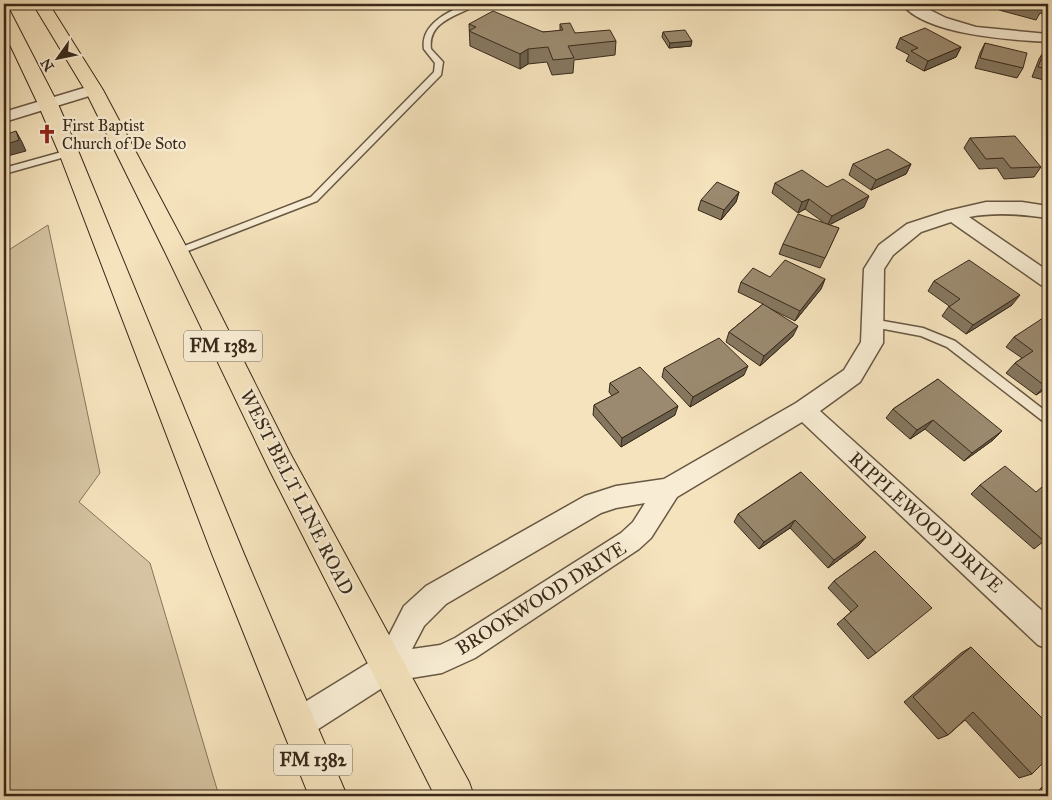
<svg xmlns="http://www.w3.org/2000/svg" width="1052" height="800" font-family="'IM FELL Great Primer',serif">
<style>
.green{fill:#d5c3a1;stroke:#87765e}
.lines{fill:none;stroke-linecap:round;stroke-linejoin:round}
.lane-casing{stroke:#685843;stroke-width:3}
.street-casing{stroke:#685843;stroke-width:3}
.primary-casing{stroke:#39291a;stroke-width:2}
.lane{fill:#f8edd4;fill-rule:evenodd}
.street{fill:#f8edd4;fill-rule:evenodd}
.primary{fill:#f5e3bd;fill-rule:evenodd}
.wall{fill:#85775f;stroke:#39291a}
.shaded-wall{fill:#6c614e;stroke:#39291a}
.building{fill:#9b8a6f;stroke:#39291a}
.labels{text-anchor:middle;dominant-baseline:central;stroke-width:5;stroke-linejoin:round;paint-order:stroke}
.far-poi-label{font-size:16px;fill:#39291a;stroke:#f8edd4;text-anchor:start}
.shield{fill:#f8edd4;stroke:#726452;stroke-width:1}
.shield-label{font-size:18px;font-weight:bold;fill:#39291a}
.street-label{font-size:19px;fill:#39291a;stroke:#f8edd4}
</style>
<rect width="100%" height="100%" fill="#f5e3bd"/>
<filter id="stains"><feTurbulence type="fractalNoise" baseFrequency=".004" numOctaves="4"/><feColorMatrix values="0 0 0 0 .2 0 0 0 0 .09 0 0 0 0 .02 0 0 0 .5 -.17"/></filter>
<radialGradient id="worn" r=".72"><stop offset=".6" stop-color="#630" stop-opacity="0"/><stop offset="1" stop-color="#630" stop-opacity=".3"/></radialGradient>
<path class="green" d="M48 225 100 473 79 502 150 563 219 796H4V253Z"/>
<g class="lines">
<defs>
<g id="lane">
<path d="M469 4H478C461 15 427 20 431 49L443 62 441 75 317 201 180 254H174V250L311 197 434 72 435 63 424 49C420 24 450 10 469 4Z"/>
<path d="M69 150 72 151V155L4 174V168Z"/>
<path d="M872 319 923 328 955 341 1048 413V424L1044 422 947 347 921 336 868 326 867 323 868 320Z"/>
</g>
<g id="street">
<path d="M902 4H918L946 18 976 27 1048 34V42C1012 40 925 35 902 4Z"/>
<path d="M94 85 99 87 102 90 99 93 4 122V112Z"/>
<path d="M986 202H1022L1048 206V218C1021 214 996 212 969 217L1048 271V287L1041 285 951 222 921 232 893 255 884 269 883 343 860 382 820 411 1048 616V649L1038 645 802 422 677 497 651 538 639 549 475 658 442 673 393 681 309 735 298 739 287 735 283 724 287 713 378 657 404 606 426 586 585 496 616 486 664 479 796 403 844 370 861 342 864 269 879 245 907 224 947 211ZM645 503 633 522 621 533 455 638 440 645 412 649 424 626 446 604 601 513 616 508Z"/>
</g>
<g id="primary">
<path d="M33 4H49L103 90 189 252 290 453 469 782 474 796H435L270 471 165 252 85 90Z"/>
<path d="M4 10 10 11 12 15 58 104 79 153 244 554 347 796H309L212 554 59 153 38 104 4 32Z"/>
</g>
</defs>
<use href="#lane" class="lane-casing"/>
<use href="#street" class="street-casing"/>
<use href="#primary" class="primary-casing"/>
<use href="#lane" class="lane"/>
<use href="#street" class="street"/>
<use href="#primary" class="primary"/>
</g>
<g class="wall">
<path d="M1003 4H1048V16L1040 13 1036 20 999 10Z"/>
<path d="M469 24 543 32 560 31V24L575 33 616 41 615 55 574 60 573 73 552 75 547 62 528 64 520 69 470 46Z"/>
<path d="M663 32 691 46 669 48 662 37Z"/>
<path d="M900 38 961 47 956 57 924 71 906 61 909 55 896 48Z"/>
<path d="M985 43 1023 68 1017 78 975 68 980 53Z"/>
<path d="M1045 49 1048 50V81L1032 77 1039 59Z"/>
<path d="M970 138 1041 167 1034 177 1004 179 997 168 979 169 964 148Z"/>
<path d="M853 164H911L906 174 871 190 849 175Z"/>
<path d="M775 183 827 187 864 207 829 225 839 228 820 268 779 254 783 244 823 222 805 209 798 213 772 193Z"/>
<path d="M739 192 736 202 721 220 698 210 701 200Z"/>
<path d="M770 277 825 279 821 289 795 321 767 307 793 336 760 366 726 342 729 332 763 304 738 292 741 282Z"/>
<path d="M934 281 1012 305 966 334 942 316 949 306 928 291Z"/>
<path d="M1048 317V387L1036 395 1006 373 1015 363 1022 358 1006 347 1014 337Z"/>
<path d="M664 368 744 375 690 407 662 377Z"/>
<path d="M938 379 993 440 964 461 925 429 910 439 886 418 893 409Z"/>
<path d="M610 383 675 415 621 447 593 415 594 405 612 396 609 392Z"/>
<path d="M801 472 866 537 859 545 828 568 790 528 759 549 734 522 738 514Z"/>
<path d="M980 485 1044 541 1034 549 971 494Z"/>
<path d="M875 551 876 653 868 659 837 624 851 612 828 588 834 581Z"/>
<path d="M971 647 1032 774 1019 778 965 720 948 735 938 739 904 702 961 653Z"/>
<path d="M1048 781V796H1033Z"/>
</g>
<g class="shaded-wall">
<path d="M692 41 691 46 669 48 670 43Z"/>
<path d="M961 47 956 57 924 71 928 61Z"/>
<path d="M528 49V64L520 69V54Z"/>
<path d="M16 131 22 142 26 151 4 157V145Z"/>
<path d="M911 164 906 174 871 190 876 180Z"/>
<path d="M739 192 736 202 721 220 724 210Z"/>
<path d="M869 196 864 207 827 226 832 216Z"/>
<path d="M809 199 805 209 798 213 802 202Z"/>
<path d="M825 279 821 289 795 321 800 311Z"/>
<path d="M1020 295 1012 305 966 334 973 325Z"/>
<path d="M798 326 793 336 760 366 764 356Z"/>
<path d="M748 366 744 375 690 407 693 397Z"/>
<path d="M1048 384V387L1036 395 1045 386Z"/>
<path d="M678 406 675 415 621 447 622 438Z"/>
<path d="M933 420 925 429 910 439 917 430Z"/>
<path d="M1002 431 993 440 964 461 972 453Z"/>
<path d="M795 520 790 528 759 549 764 542Z"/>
<path d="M866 537 859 545 828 568 834 560Z"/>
</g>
<g class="building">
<path d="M1018 4H1045L1042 10Z"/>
<path d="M493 11 543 32 563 30 560 24 570 23 575 33 610 30 616 41 568 46 574 58 553 60 548 47 528 49 520 54 469 31 476 27 469 24Z"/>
<path d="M925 28 961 47 928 61 911 51 918 48 900 38Z"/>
<path d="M685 30 692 41 670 43 663 32Z"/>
<path d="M985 43 1027 53 1023 68 980 58Z"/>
<path d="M1045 49 1048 50V69L1038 67Z"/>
<path d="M16 131 19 140 4 145V135Z"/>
<path d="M1015 136 1041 167 1011 168 1003 158 986 159 970 138Z"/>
<path d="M888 149 911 164 876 180 853 164Z"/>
<path d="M802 170 827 187 843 179 869 196 832 216 809 199 802 202 775 183Z"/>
<path d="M717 182 739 192 724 210 701 200Z"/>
<path d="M798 214 839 228 825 258 783 244Z"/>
<path d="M785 260 825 279 800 311 741 282 753 268 770 277Z"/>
<path d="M969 260 1020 295 973 325 949 307 960 299 934 281Z"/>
<path d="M763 304 798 326 764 356 729 332Z"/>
<path d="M1046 316 1048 317V384L1045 386 1015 363 1033 351 1014 337Z"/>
<path d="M719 338 748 366 693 397 664 368Z"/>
<path d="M640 367 678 406 622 438 594 405 619 392 610 383Z"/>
<path d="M938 379 1002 431 972 453 933 420 917 430 893 409Z"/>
<path d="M1005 466 1036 492 1048 482V538L1044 541 980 485Z"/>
<path d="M801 472 866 537 834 560 795 520 764 542 738 514Z"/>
<path d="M875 551 932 608 876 653 844 618 858 606 834 581Z"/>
<path d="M971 647 1048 724V758L1032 774 973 712 948 735 913 697Z"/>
<path d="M1048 791V796H1043Z"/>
</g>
<defs>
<symbol id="church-bare" viewBox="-9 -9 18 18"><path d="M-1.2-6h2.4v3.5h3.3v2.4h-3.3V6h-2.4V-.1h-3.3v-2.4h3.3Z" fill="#8f2418" stroke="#f8edd4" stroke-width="2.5" paint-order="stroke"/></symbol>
</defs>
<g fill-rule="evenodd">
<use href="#church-bare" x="33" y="120" width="28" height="28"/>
</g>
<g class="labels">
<g class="far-poi-label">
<text x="62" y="125">First Baptist<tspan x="62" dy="18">Church of De Soto</tspan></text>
</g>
<g class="shield">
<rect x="184" y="330.5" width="78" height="31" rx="4"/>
<rect x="274" y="744.5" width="78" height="31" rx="4"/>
</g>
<g class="shield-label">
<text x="223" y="346">FM 1382</text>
<text x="313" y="760">FM 1382</text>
</g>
<g class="street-label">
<text transform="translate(297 492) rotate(63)">WEST BELT LINE ROAD</text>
<text transform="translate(926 522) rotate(42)">RIPPLEWOOD DRIVE</text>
<text transform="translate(541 598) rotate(-32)">BROOKWOOD DRIVE</text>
</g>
</g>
<rect width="1052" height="800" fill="none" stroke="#f5e3bd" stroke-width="20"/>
<rect x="5" y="5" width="1042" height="790" fill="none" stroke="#39291a" stroke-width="2.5"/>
<rect x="10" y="10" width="1032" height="780" fill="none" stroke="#39291a"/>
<g transform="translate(58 58) rotate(237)" stroke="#f8edd4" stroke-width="4" paint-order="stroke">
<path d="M0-4L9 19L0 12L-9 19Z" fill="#39291a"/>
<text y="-8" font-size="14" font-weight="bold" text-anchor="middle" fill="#39291a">N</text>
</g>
<rect width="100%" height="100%" filter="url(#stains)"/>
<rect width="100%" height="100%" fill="url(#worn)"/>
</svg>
